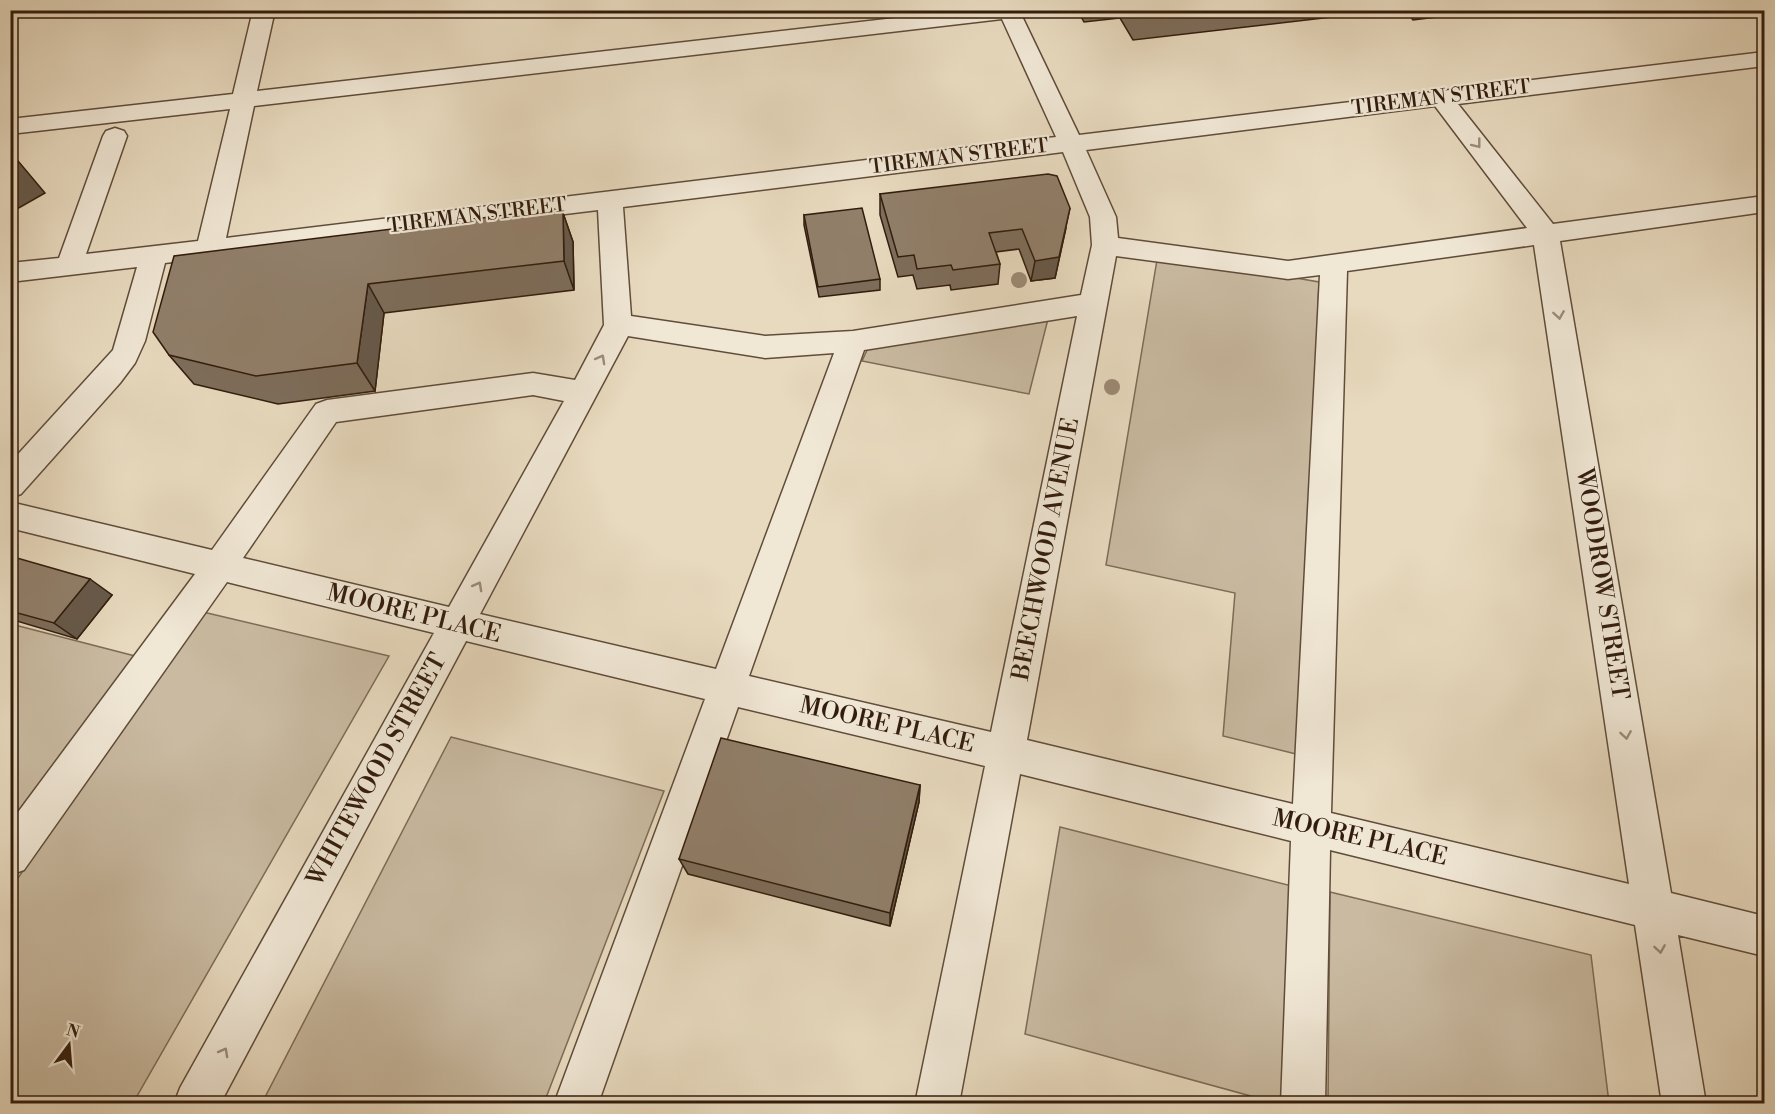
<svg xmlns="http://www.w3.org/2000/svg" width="1775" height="1114" font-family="'Libre Bodoni',serif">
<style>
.green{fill:#c9baa1;stroke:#7e6b57;stroke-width:1.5}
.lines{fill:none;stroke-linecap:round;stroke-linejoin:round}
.minor-casing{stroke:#604c3a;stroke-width:3}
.minor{fill:#f0e7d5;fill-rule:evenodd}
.tree{fill:#9d8b75}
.wall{fill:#7d6d5b;stroke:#321c0d;stroke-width:1.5}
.shaded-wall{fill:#66594a;stroke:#321c0d;stroke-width:1.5}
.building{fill:#917f6a;stroke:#321c0d;stroke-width:1.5}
.oneway{stroke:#9a8c7b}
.labels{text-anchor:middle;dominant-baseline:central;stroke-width:4.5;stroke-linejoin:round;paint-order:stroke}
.far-street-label{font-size:20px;fill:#321c0d;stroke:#f0e7d5}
.street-label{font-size:24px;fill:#321c0d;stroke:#f0e7d5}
</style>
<rect width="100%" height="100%" fill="#e8dabf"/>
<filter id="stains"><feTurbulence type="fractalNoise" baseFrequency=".00333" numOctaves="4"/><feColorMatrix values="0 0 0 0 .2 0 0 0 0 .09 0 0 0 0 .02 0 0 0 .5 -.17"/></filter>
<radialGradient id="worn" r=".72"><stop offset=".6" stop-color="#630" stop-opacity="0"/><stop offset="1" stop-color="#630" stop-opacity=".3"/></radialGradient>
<g class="green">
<path d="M1158 254 1319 282 1300 755 1223 736 1235 593 1106 565Z"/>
<path d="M1048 319 1029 394 862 361 869 346Z"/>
<path d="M203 612 389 656 133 1103 11 1104V888Z"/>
<path d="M11 624 135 656 11 826Z"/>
<path d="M451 737 664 791 544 1103H262Z"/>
<path d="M1060 827 1292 886 1283 1103H1276L1025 1034Z"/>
<path d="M1330 892 1591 955 1609 1103H1328Z"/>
</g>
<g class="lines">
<defs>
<path id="minor" d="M253 10H275L257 91 965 10H1019L1079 135 1764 52V66L1458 104 1553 224 1764 196V212L1560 241 1671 893 1764 916V956L1678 935 1706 1104H1662L1635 925 1330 850 1325 1104H1281L1291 841 1020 774 959 1104H915L985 766 738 707 598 1104H554L705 699 466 641 220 1104H174L180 1088 434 633 227 582 24 870 10 875V823L195 574 10 528V502L212 550 316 404 327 400 533 373 575 380 604 325 598 210 165 263 145 341 135 363 120 383 21 494 10 498V463L113 350 137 267 10 282V263L59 258 103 136 106 131 115 128 124 131 127 136 86 254 198 241 230 109 10 134V119L233 94ZM1002 19 1056 137 226 238 254 106ZM1435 106 1527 228 1288 261 1118 238 1116 217 1086 150ZM1063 152 1090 217 1092 245 1081 295 853 331 765 336 631 316 623 207ZM1534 245 1629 884 1331 813 1347 271ZM1116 256 1288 279 1320 275 1293 804 1027 740ZM1077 316 991 732 749 676 864 350ZM628 336 765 358 834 353 716 669 480 614ZM533 395 564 401 449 607 243 558 336 422Z"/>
</defs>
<use href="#minor" class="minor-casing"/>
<use href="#minor" class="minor"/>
</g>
<g class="tree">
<circle cx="1019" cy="280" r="8"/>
<circle cx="1112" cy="387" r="8"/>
</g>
<g class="wall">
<path d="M1071 10H1392L1133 40 1120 18 1084 22 1080 15H1073Z"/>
<path d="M1405 10H1494L1413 20Z"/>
<path d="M1527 10H1558L1530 14Z"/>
<path d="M880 194 1066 228 1055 278 1031 281 1019 249 996 252 1000 264 998 284 951 290 950 285 917 289 913 275 898 277 880 215Z"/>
<path d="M563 213 573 242 574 290 384 313 375 391 278 404 194 384 169 355Z"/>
<path d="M804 215 880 279V290L819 297 804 225Z"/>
<path d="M10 556 112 595 77 639 10 619Z"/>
<path d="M920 785 919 802 890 926 688 874 679 859Z"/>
</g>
<g class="shaded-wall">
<path d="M13 155 45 193 10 213V156Z"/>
<path d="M1070 208 1055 278 1031 281 1035 261Z"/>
<path d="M563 213 573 242 574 290 564 261Z"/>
<path d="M368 284 384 313 375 391 357 363Z"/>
<path d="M90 579 112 595 77 639 54 623Z"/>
<path d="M920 785 919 802 890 926V913Z"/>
</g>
<g class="building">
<path d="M1048 174 1057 176 1070 208 1059 257 1035 261 1022 229 989 233 1000 264 953 270 951 265 917 269 914 255 898 257 880 194Z"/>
<path d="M862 208 880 279 818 287 804 215Z"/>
<path d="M554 209 563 213 564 261 368 284 357 363 256 376 169 355 153 332 174 256Z"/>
<path d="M10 556 90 579 54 623 10 611Z"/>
<path d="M721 738 920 785 890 913 679 859Z"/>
</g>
<defs><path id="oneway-chevron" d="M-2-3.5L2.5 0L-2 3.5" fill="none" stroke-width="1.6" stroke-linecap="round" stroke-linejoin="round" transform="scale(1.5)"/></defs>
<g class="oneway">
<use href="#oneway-chevron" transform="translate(1477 144) rotate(52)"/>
<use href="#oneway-chevron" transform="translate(1559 315) rotate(81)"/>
<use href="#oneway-chevron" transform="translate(601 359) rotate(-61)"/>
<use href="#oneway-chevron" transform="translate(478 586) rotate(-61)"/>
<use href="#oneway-chevron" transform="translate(1626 735) rotate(81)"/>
<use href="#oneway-chevron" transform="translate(1660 949) rotate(81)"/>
<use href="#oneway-chevron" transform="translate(224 1052) rotate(-61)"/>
</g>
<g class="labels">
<g class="far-street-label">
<text transform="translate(1441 98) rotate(-7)">TIREMAN STREET</text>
<text transform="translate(959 157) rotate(-7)">TIREMAN STREET</text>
<text transform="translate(477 216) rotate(-7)">TIREMAN STREET</text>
</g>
<g class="street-label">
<text transform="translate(1046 549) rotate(-79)">BEECHWOOD AVENUE</text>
<text transform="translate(1602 584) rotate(81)">WOODROW STREET</text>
<text transform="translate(414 614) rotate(14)">MOORE PLACE</text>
<text transform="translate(887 725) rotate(13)">MOORE PLACE</text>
<text transform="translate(377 770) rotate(-61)">WHITEWOOD STREET</text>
<text transform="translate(1360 838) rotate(13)">MOORE PLACE</text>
</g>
</g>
<rect width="1775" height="1114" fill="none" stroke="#e8dabf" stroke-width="36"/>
<rect x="12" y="12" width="1751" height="1090" fill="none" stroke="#321c0d" stroke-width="3"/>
<rect x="18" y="18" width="1739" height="1078" fill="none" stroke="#321c0d" stroke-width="1.5"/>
<g transform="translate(69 1045) rotate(16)" stroke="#f0e7d5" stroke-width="4.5" paint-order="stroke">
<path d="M0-4.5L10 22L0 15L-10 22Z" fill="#321c0d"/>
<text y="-9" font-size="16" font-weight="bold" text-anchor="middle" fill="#321c0d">N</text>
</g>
<rect width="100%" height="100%" filter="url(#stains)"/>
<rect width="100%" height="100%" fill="url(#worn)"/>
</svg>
